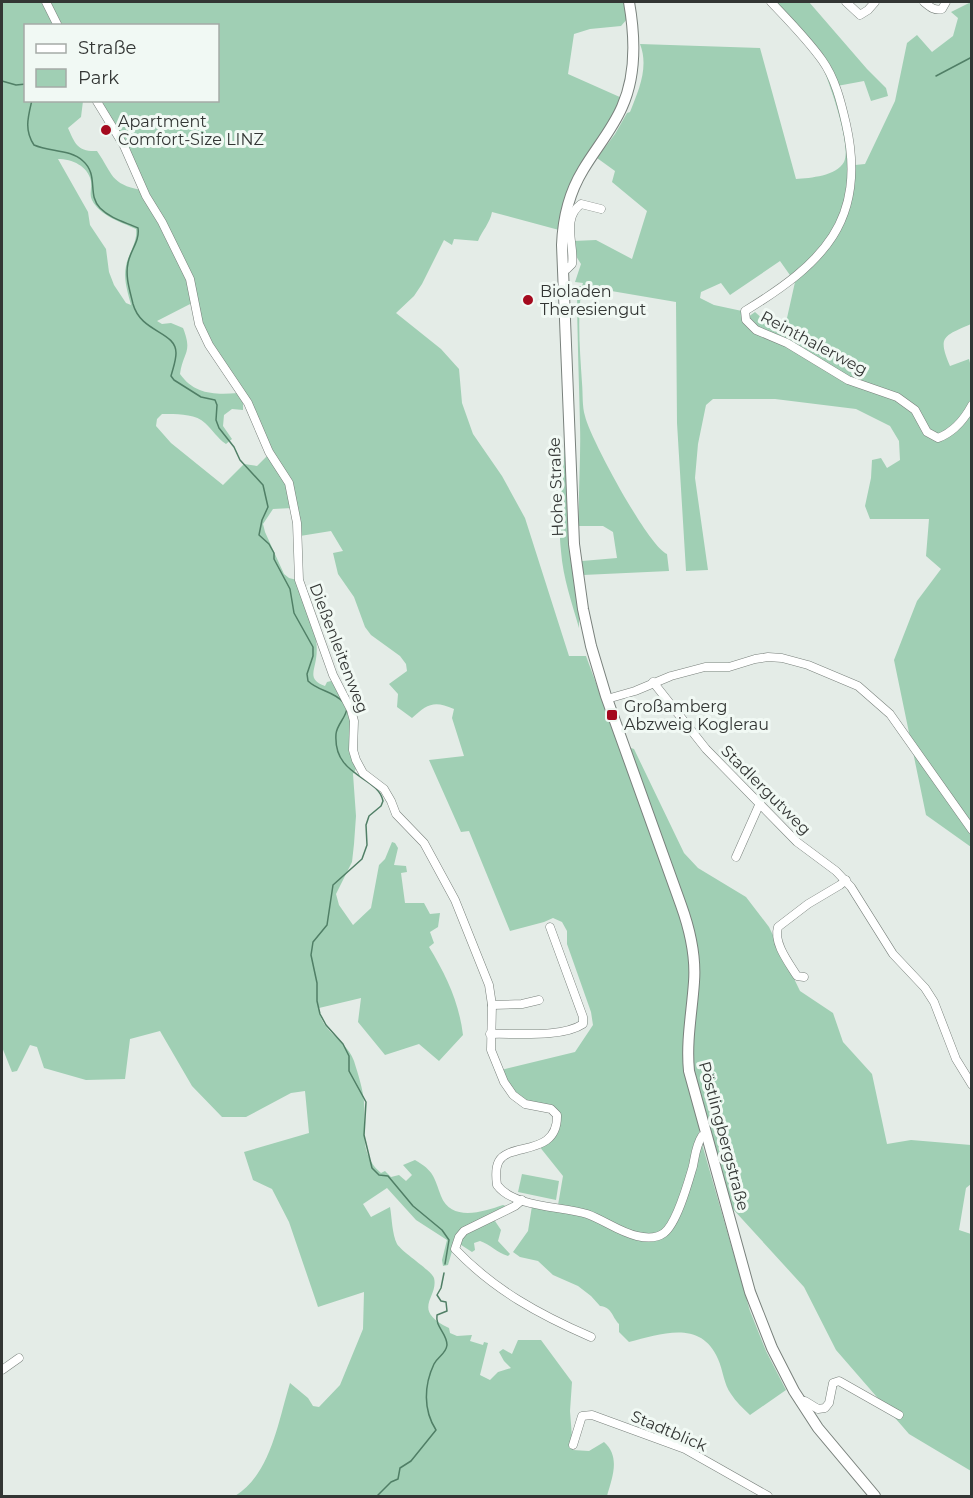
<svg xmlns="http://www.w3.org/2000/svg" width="973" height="1498" font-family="Montserrat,sans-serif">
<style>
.green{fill:#a0cfb4;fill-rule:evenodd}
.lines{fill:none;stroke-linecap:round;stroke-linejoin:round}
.stream{stroke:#507f66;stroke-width:1.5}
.minor-casing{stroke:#79817c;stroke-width:9}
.secondary-casing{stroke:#79817c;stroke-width:12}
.minor{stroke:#fff;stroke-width:8}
.secondary{stroke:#fff;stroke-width:10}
.poi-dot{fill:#a40a1e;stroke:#f1f9f4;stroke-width:2}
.labels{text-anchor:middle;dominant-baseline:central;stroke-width:6;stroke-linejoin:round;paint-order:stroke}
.poi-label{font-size:16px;fill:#333634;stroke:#f1f9f4;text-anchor:start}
.street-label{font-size:16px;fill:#333634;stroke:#f1f9f4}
</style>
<rect width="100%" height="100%" fill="#e4ece7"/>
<g class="green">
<path d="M2 2H626L628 18 621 26 590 29 574 34 568 74 622 98C600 146 566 175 559 230L492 212C490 223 482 231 478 241L454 239 452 245 444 240 422 284 414 296 396 313 441 349 459 369 462 403 473 434 502 476 525 518 569 656H586L639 800 646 801 647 797 630 751 631 748 634 749 684 853 698 868 746 897 769 927 800 991 833 1013 843 1042 872 1074 887 1144 911 1140 971 1145V1184L966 1188 959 1230 971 1234V1471L909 1434 836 1350 804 1287 732 1208 696 1082 693 1060 685 1059 687 1080 700 1129 686 1179 671 1218 664 1230 651 1236 639 1234 596 1215 558 1205 563 1176 539 1146C550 1138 556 1132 559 1119 548 1103 529 1108 517 1095 511 1088 506 1078 501 1070L575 1052 593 1025 591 1012 567 944V931L562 922 553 918 544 922 510 931 469 831 461 832 429 760 464 756 452 718 454 709C434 700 427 704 412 718L397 707 398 694 389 684 407 671 406 664 400 656 371 635 365 627 354 597 338 574 333 553 343 551 331 531 300 536 291 483 272 453 253 409 210 345 201 324 195 290 191 279 172 238 136 171 125 144 98 101 218 100V26H26V100L83 101 81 117 68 128C75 144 78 152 97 151 113 174 110 184 141 190L189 279 194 302 157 321 162 324 171 323 183 328C193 353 183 352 180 374 194 394 214 395 238 393L243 403V410L232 409 224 415 223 426 232 439 226 444C217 438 213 430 205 423 195 413 174 414 162 414L157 419 156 426 171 443 223 485 244 464 257 466 268 455 287 483 292 508 273 509 263 524 265 532 284 574 289 578 297 580C302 599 316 621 316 640 317 646 317 653 316 659 314 672 308 680 325 686L327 682 331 681C337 690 345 700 349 711 355 730 348 749 356 769L353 774 356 816 354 844 352 862 336 894 339 905 353 925 371 908 379 865 385 859 392 842 395 843 398 848 394 865 406 866 407 872 401 873 405 903H424L430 914 440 913 438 927 430 932 434 943 429 947C446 975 459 1002 463 1035L439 1061 419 1044 385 1055 358 1022 361 998 319 1008C320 1032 347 1040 354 1061 358 1074 363 1089 364 1102 366 1128 358 1154 381 1173L385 1171 391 1177 399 1175 406 1181 412 1175 403 1165 415 1160C434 1171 434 1177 441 1196 451 1222 483 1212 503 1205L506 1206 505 1209 493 1215V1218L501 1230 498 1241 510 1254 508 1256C497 1253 490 1244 480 1241L474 1243 475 1250 472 1252 455 1241 448 1265 443 1266 442 1260 447 1240 416 1220 387 1188 363 1204 371 1217 390 1207C392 1218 392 1234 397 1244 403 1253 432 1271 434 1278 439 1298 410 1309 449 1328L450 1333 457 1336 472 1335 470 1341 483 1345 484 1342 488 1343 480 1375 490 1380 498 1372 511 1368 504 1361 499 1352 503 1349 512 1354 518 1340H541L572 1382 570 1411 573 1450 589 1451 604 1442C621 1457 612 1478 607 1496H235C271 1474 278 1422 290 1383L308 1398 313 1406 319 1407 340 1385 363 1329 364 1292 318 1307 289 1222 272 1189 253 1180 244 1152 309 1133 305 1091 291 1093 246 1117H222L192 1086 160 1031 130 1039 125 1079 86 1080 44 1068 37 1047 30 1045 17 1071 12 1072 2 1047ZM58 159C72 159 88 166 91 181 92 188 89 194 92 200 100 216 121 222 136 229 138 242 128 254 126 266 123 279 128 293 131 305L126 303 114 285 109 272 106 249 90 225 88 212Z"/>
<path d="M773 2H809L867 69 886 88 888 96 871 101 864 81 837 86Z"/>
<path d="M971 2V324C944 336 937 336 950 366L969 359 971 367V847L926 815 894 660 917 601 941 569 926 556 929 519H870L865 506 871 478 872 460 881 458 887 468 900 460 899 441 890 426 856 409 775 399H713L706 405 698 444 695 478 708 570 686 571 677 423 676 302 582 286C577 317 580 352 582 383 583 394 582 406 585 416 590 438 648 546 667 554L669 571 583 575 582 561 617 558 613 532 603 526H579C578 492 581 459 580 425 579 379 577 333 577 286H582L583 283 575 282 581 264 574 253 573 241 596 240 632 259 647 211 612 182 615 171 597 158 615 134 627 113 630 112C639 90 649 67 640 44L760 48 796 179C811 178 836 176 844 162 852 146 829 82 822 65L824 64 840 109 851 165 845 200 834 227 822 249 792 278 780 261 730 295 721 283 701 292 700 298 714 305 742 311 744 322 850 382V377L788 341 756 328 748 317 755 312 764 320 785 327 795 282 818 260 853 188 855 165 865 164 895 101 907 43 917 35 932 52 953 36 958 18 951 12Z"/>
<path d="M565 444 568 523 579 617V628C572 603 563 578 561 551 557 516 563 480 565 444Z"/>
<path d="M702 1144 750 1311 766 1351 786 1390 750 1415C743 1408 736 1402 731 1394 724 1385 723 1370 718 1359 701 1319 661 1334 629 1342L619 1332V1324C612 1317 612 1307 600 1306L591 1296 578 1286 553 1275 538 1261 520 1257 513 1252 528 1231 532 1206 570 1212 596 1220 631 1237 667 1233Z"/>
<path d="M522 1174 559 1181 556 1200 518 1192Z"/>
</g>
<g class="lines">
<g class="stream">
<path d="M936 76 972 57"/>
<path d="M2 81 16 85 26 84"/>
<path d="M32 100C28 117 24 130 34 145 50 152 70 149 83 161 99 175 87 195 100 208 111 219 125 222 138 228 140 241 130 251 128 263 125 277 130 291 133 304 141 333 176 331 176 353 176 361 173 368 171 376L174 380 201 397 215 400 217 405 216 420 219 428 234 447 240 460 263 485 268 507 262 520 259 535 269 544 274 553V559L290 589 294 613 313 647V656L307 674 308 681C318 691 333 691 343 702"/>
<path d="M347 708C346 718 337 724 336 734 333 777 378 776 383 801L381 806 369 816 366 825 367 845 362 859 333 885 327 925 313 942 311 955 317 983V1001L320 1014 326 1025 343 1044 349 1056V1071L366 1102 364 1135 372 1168 379 1175 388 1176 413 1206 442 1230 449 1240 445 1264"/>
<path d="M377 1496 391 1482 398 1479 400 1468 411 1461 436 1430C423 1410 424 1385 434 1364 438 1356 446 1354 447 1345 447 1333 435 1327 437 1315L447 1311 446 1302 441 1301 437 1295 441 1288 444 1273"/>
</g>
<defs>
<g id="minor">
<path d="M46 2 58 26"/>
<path d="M771 2C788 20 807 39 822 60 835 78 841 102 846 124 868 221 822 264 745 311L746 320 756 330 787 343 848 380 897 397 915 410 927 432 938 438C954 432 964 420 972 405"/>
<path d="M846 2 860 15 868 10 875 2"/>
<path d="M924 2C930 7 934 11 942 9L946 2"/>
<path d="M96 100 124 146 146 196 162 222 190 279 199 324 209 345 248 403 269 452 289 483 297 523 299 580 333 675 351 710 354 721 353 750 356 760 363 773 384 789 391 801 396 814 424 843 455 900 489 985 492 1005 491 1050 504 1082 513 1095 525 1104 551 1109 557 1115C558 1157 510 1142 499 1161 495 1168 496 1178 497 1185 514 1208 562 1206 587 1214 604 1220 619 1232 637 1236 646 1238 656 1239 664 1233 677 1223 688 1183 693 1166 695 1156 696 1145 702 1136L706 1135"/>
<path d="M562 269H567L572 264C575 245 561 219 581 204L601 209"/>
<path d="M653 682 706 749 797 842 836 871 851 887 893 954 925 988 934 1002 956 1059 972 1085"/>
<path d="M607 699 635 691 671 676 705 667H729L755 659 768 657 782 658 808 665 858 686 890 714 972 830"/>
<path d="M736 857 760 803"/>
<path d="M804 977 797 976C789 963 773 943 778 927L808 904 840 885 846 880"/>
<path d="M492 1005 522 1004 539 1000"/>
<path d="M490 1034C516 1033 562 1038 583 1024V1017L550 927"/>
<path d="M522 1200 515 1206 464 1231 459 1237 455 1249C494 1290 540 1315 591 1337"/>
<path d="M2 1370 19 1358"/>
<path d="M800 1401H805L818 1409 825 1408 829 1403 833 1383 839 1381 899 1415"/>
<path d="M573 1445 582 1416 592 1415 685 1449 768 1496"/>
</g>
<path id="secondary" d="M629 2C635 36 637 74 622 107 612 130 596 148 583 170 569 193 563 218 562 245L574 544 583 609 591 646 606 696 681 905C690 930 696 956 694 982 692 1012 686 1041 689 1071L750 1292 772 1348 794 1391 818 1428 875 1496"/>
</defs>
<use href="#minor" class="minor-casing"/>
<use href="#secondary" class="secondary-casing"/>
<use href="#minor" class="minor"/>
<use href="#secondary" class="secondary"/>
</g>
<g class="poi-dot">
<circle cx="106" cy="130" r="6"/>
<circle cx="528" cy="300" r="6"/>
<rect x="606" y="709" width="12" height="12" rx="3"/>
</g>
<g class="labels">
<g class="poi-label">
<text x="118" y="121">Apartment<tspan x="118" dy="18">Comfort-Size LINZ</tspan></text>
<text x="540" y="291">Bioladen<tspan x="540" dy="18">Theresiengut</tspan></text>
<text x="624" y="706">Großamberg<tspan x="624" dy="18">Abzweig Koglerau</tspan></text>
</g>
<g class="street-label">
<text transform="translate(814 343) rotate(28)">Reinthalerweg</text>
<text transform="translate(556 487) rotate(-92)">Hohe Straße</text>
<text transform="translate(339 648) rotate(69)">Dießenleitenweg</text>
<text transform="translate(766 790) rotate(45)">Stadlergutweg</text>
<text transform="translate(724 1136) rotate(75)">Pöstlingbergstraße</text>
<text transform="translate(669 1431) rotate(23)">Stadtblick</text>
</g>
</g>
<rect width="973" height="1498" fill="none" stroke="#333634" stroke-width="6"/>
<rect x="24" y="24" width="195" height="78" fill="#f1f9f4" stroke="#a5aba7" stroke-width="1.5"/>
<rect x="36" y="44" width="30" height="9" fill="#ffffff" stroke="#a5aba7" stroke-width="1.5"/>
<text x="78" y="54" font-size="18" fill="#333634">Straße</text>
<rect x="36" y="69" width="30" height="18" fill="#a0cfb4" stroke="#a5aba7" stroke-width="1.5"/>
<text x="78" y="84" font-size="18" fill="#333634">Park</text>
</svg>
